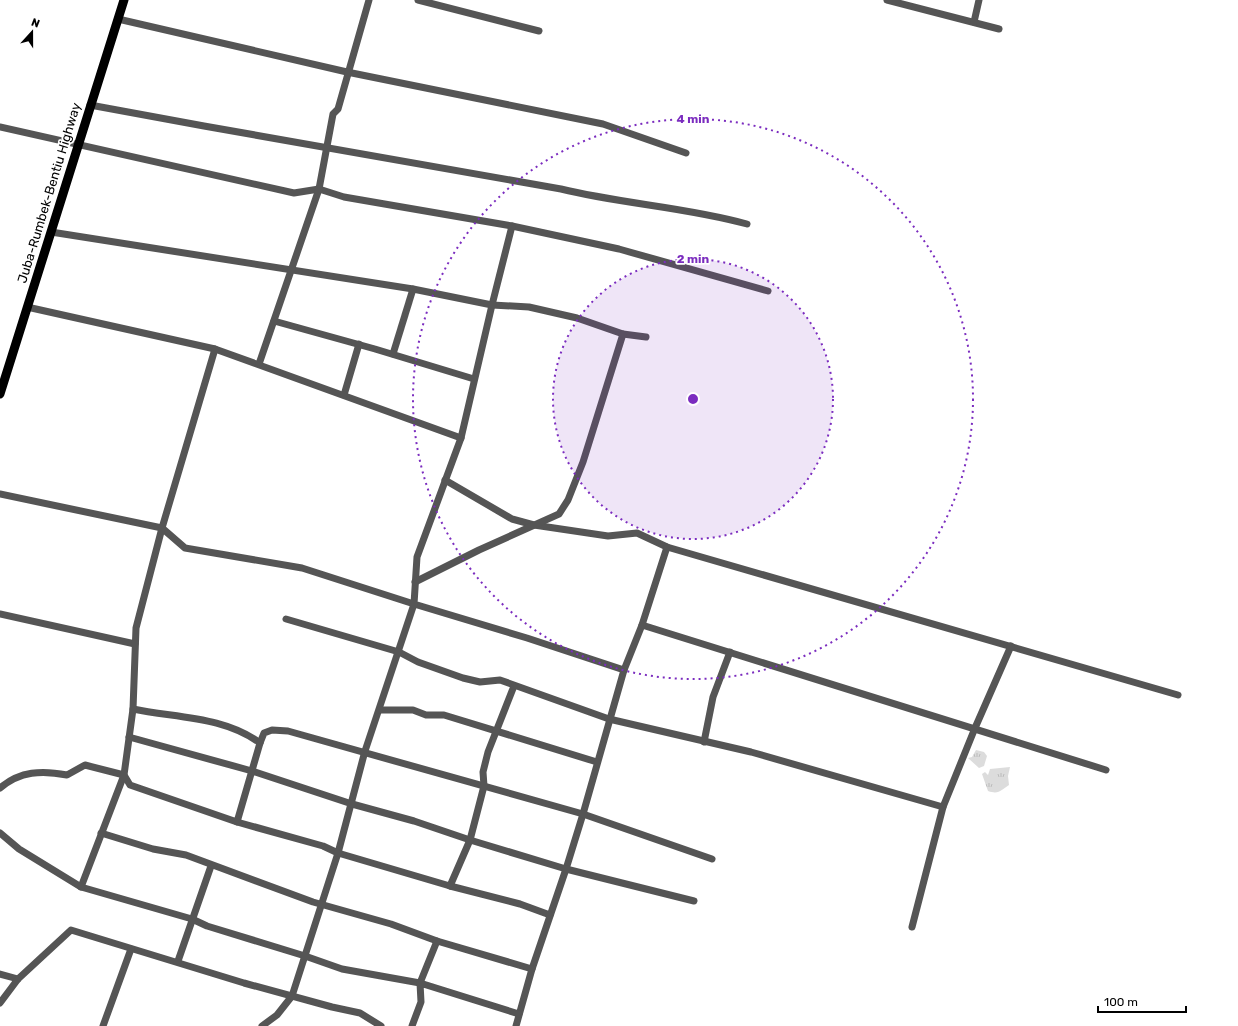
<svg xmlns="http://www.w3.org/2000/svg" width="1238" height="1026" font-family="Rubik,sans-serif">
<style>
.grass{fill:url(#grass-tufts)}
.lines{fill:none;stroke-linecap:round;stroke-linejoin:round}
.minor{stroke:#555;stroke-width:7}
.major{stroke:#000;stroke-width:9}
.ring{fill:none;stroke:#7b2cbf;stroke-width:2;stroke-dasharray:2 4}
.labels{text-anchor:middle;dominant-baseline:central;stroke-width:3.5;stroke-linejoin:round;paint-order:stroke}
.street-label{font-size:13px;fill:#000;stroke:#fff}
.centre{fill:#7b2cbf;stroke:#fff;stroke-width:2}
.ring-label{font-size:12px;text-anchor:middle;font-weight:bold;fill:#7b2cbf;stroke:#fff;stroke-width:3.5;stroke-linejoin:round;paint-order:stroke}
</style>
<defs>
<pattern id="grass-tufts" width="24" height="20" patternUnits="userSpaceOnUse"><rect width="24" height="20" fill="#dcdcdc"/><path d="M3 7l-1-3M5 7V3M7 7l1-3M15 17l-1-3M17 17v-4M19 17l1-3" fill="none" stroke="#bbb"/></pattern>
</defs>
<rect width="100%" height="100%" fill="#fff"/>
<g class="grass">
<path d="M976 750 984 752 987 756 984 766 979 768 968 758 972 757Z"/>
<path d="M1010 767 1008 776 1009 785C1001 790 999 795 988 791L982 774 985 772 988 775 990 769Z"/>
</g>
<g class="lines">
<g class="minor">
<path d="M418 0 539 31"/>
<path d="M887 0 999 29"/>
<path d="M118 19 347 72 603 124 686 153"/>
<path d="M974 22 979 0"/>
<path d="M90 105 204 126 561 189C622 204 686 207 747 224"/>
<path d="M0 127 294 193 319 189 344 197 512 226 619 249 768 291"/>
<path d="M512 226 492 305 461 438 417 557 414 604 527 638 624 670 583 814 566 869 532 969 516 1026"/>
<path d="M51 232 413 289 492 305 529 307 577 318 623 334 646 337"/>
<path d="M27 307 215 349 461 438"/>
<path d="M274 321 375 349 474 379"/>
<path d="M393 354 413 289"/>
<path d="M259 364 319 189 333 114 338 109 369 0"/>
<path d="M344 395 359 344"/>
<path d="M445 480 512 519 534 525 608 536 637 533 667 547 1178 695"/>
<path d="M0 494 162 528 185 548 302 568 414 604 365 751 338 853 292 996 277 1015 262 1026"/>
<path d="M415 582 479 550 559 514 568 500 583 462 623 334"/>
<path d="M0 614 135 644"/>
<path d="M286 619 399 652 418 662 463 678 480 682 500 680 609 719 751 752 943 807"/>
<path d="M642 625 1106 770"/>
<path d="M624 670 642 625 667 547"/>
<path d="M133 709C176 718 223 716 260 743"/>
<path d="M380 710H413L426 715H444L597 762"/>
<path d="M129 737 252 771 352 804 414 821 470 840 566 869 694 901"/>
<path d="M704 742 713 697 730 652"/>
<path d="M0 788C20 771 42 770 67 775L85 765 124 775 130 785 237 822 260 743 264 733 272 730 288 731 583 814 712 859"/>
<path d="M237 822 323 846 338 853 450 886 520 904 550 915"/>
<path d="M0 833 19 849 81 887 192 919 207 926 305 956 342 969 420 983 437 941 532 969"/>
<path d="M101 833 153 849 186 855 313 902 391 924 437 941"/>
<path d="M450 886 470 840 484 786 483 772 488 752 514 686"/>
<path d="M81 887 124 775 133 709 136 628 162 528 215 349"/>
<path d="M912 927 943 807 975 728 1011 646"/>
<path d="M178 961 211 866"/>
<path d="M0 974 18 979"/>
<path d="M0 1003 18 979 71 930 244 983 332 1007 360 1013 381 1026"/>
<path d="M103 1026 131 949"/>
<path d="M412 1026 421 1002 420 983 519 1014"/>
</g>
<path class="major" d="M0 394 124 0"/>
</g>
<circle cx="693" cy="399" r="140" fill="#7b2cbf" fill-opacity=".12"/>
<g class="ring">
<circle cx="693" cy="399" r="140"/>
<circle cx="693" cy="399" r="280"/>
</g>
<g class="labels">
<g class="street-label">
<text transform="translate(49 193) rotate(-73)">Juba-Rumbek-Bentiu Highway</text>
</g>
</g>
<circle cx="693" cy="399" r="6" class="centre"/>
<g class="ring-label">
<text x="693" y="123">4 min</text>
<text x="693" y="263">2 min</text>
</g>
<g transform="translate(32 32) rotate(21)" stroke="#ffffff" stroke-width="3" paint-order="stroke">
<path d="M0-3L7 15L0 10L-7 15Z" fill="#000000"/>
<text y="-6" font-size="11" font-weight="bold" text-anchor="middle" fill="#000000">N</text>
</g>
<path d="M1098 1006v6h88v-6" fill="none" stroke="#000000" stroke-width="2"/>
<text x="1104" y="1006" font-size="12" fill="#000000" stroke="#ffffff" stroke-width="3" paint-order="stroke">100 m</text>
</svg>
